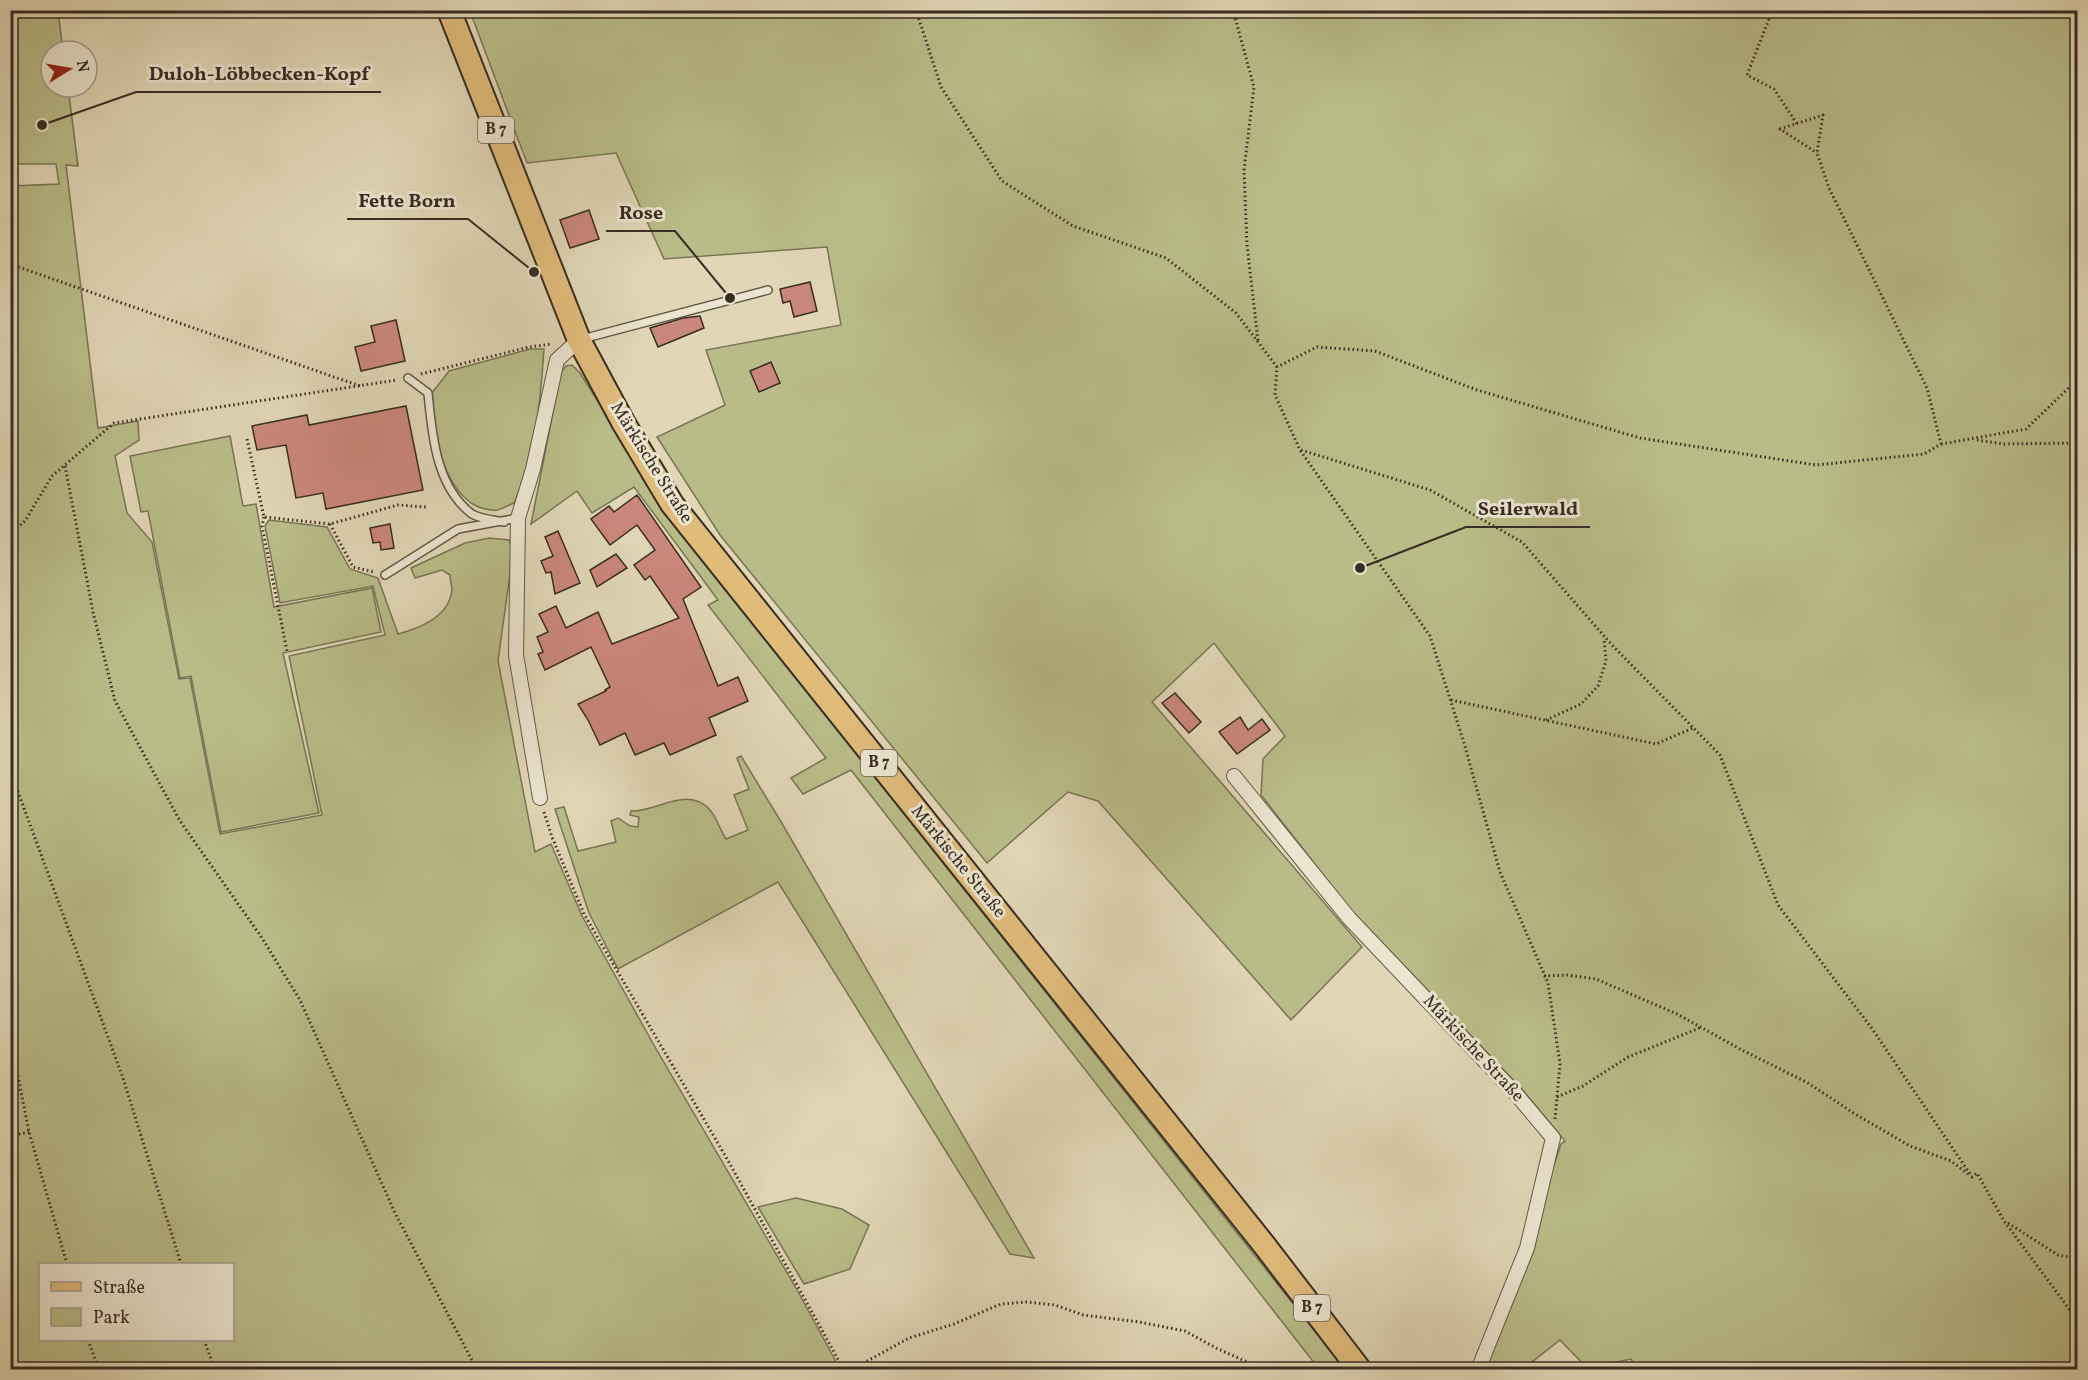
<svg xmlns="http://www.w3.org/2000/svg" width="2088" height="1380" font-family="Vollkorn,serif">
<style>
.green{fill:#b9bc89;stroke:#797456;stroke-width:1.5;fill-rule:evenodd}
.building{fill:#ca877b;stroke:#392c23;stroke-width:1.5}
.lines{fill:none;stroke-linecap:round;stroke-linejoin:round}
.lane-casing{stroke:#635748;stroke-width:10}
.street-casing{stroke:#635748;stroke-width:16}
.primary-casing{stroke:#392c23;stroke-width:26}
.path{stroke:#392c23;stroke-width:3;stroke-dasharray:1.5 3;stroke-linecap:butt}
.lane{stroke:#ece5d0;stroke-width:7}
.street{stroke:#ece5d0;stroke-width:14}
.primary{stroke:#e0bc7b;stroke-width:22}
.labels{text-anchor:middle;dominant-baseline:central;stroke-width:6;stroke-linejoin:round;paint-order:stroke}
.shield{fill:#ece5d0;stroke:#6f6457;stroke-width:1.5}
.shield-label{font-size:16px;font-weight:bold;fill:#392c23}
.street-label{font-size:18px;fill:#392c23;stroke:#ece5d0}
.leader{fill:none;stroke:#392c23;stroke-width:2}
.callout-dot{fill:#392c23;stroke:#ece5d0;stroke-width:2}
.callout-label{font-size:20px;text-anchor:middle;font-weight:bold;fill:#392c23;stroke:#ece5d0;stroke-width:6;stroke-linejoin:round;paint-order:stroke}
</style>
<rect width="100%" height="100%" fill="#e1d7b6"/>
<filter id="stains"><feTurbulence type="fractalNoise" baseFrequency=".00333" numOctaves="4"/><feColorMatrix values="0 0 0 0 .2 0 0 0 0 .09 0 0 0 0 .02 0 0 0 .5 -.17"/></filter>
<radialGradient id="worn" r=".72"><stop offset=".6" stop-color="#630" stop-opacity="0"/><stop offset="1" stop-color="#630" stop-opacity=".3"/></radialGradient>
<g class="green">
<path d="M11 11H58L63 51H51V87H68L78 166 66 165 98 428 138 421 139 440 115 456 127 513 152 542 179 679 190 678 220 834 322 815 289 656 385 635 373 586 280 603 265 526 269 520 327 527 350 569 378 578 398 634C420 628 449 617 452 590 452 586 450 580 450 575L442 570 415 578 411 568 465 543 489 538 509 540 513 552 498 661 535 852 551 844 582 916 655 1047 796 1288 840 1369H11L10 186 59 184 56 164H10ZM40 1264H232V1340H40Z"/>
<path d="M470 11H2077V1369L1638 1370 1631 1359 1587 1368 1560 1340 1523 1369H1486L1561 1144 1565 1141 1520 1087 1350 909 1261 795 1263 759 1285 736 1214 643 1152 702 1362 947 1291 1020 1098 801 1068 792 987 863 720 535 657 437 725 405 706 350 841 325 827 247 664 259 616 153 527 163Z"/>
<path d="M530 349H544C540 401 537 455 514 503 509 505 502 509 497 510 487 511 479 508 471 503 438 478 436 432 432 393L449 371Z"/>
<path d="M572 365 580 373 664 506 731 596 1345 1369H1319L851 770 803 794 791 778 826 758 708 605 718 600 634 487 592 513 577 491 531 524 561 372 566 366Z"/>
<path d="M230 436 243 506 256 504 274 607 372 588 381 632 283 653 319 813 221 832 191 676 180 678 148 511 141 512 130 456Z"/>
<path d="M741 756 780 820 1034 1258 1010 1254 778 882 618 969 589 913 555 809 564 807 578 851 616 842 611 821 618 818 630 826 638 827 639 817 630 815 631 811C657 812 688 785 710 810 717 818 720 830 726 839L748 830 734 795 749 789 737 758Z"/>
<path d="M796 1198 842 1209 869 1225 850 1269 804 1284 758 1207Z"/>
</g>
<g class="building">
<path d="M589 210 599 239 570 248 560 220Z"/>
<path d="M810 282 817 311 794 317 790 301 783 303 780 289Z"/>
<path d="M700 316 704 328 658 347 650 328 683 318Z"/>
<path d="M396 320 405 361 361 371 355 347 375 342 371 326Z"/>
<path d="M771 362 780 383 759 392 750 371Z"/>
<path d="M406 406 423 490 326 509 323 493 296 498 286 445 257 450 252 426 307 415 309 425Z"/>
<path d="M637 495 701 587 683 599 718 686 738 677 748 701 709 718 716 735 670 755 664 743 635 755 625 733 600 745 588 720 578 704 606 691 605 690 610 687 591 647 545 670 538 654 543 652 537 637 548 632 539 614 556 606 566 628 598 612 612 644 679 618 650 576 645 580 634 565 655 550 637 525 610 545 591 519 609 506 614 512Z"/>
<path d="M390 524 394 548 381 550 380 542 373 543 370 528Z"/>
<path d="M558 531 580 583 555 594 551 572 546 573 541 561 553 556 545 537Z"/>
<path d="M616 554 627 568 597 587 590 570Z"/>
<path d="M1175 693 1201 722 1189 733 1162 703Z"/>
<path d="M1240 717 1248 730 1262 719 1270 730 1237 754 1219 732Z"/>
</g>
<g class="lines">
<defs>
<g id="lane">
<path d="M582 339 768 290"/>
<path d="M408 378 428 393C432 435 436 487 472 514 480 519 495 520 504 522"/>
<path d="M385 575 458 529 518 518"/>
</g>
<g id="street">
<path d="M1234 776 1349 918 1516 1094 1553 1138 1527 1248 1478 1370"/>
<path d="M540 798 516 655 518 518 533 469 557 360 579 340"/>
</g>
<path id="primary" d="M449 10 579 340 623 422 672 504 1265 1246 1360 1370"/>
</defs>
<use href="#lane" class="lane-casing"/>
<use href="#street" class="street-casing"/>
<use href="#primary" class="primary-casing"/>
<g class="path">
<path d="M916 10 941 87 1002 181 1073 226 1166 258 1236 313 1277 367"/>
<path d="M1233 10 1254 87 1244 170 1247 245 1258 341"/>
<path d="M1769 10V19L1747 75 1774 89 1797 124"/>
<path d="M10 264 360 386"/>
<path d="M421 374 529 347 552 344"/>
<path d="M247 439 264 517 330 524 398 505 426 507"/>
<path d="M1977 440 2003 444 2078 443"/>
<path d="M1941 444 2026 429 2078 379"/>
<path d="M1301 450 1430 490 1522 542 1612 645 1720 755 1778 905 1873 1030 1972 1177 1977 1173 2004 1221 2078 1321"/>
<path d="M65 466 93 612 115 701 180 821 262 938 300 1000 395 1213 477 1370"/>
<path d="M264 517 262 526 287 651"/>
<path d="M330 524 353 567 374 572"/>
<path d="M10 534 25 521 52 476 114 423 397 380"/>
<path d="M1451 700 1656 744 1693 728"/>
<path d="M1546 720 1581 704 1598 686 1606 661 1604 638"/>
<path d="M10 770 123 1078 181 1264"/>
<path d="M544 812 552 837 584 914 726 1157 844 1370"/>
<path d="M1544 976 1567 975 1596 979 1677 1014 1740 1049 1808 1083 1855 1114 1910 1146 1951 1161 1968 1174"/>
<path d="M10 1036 29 1132 67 1264"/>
<path d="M1557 1097 1583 1086 1628 1057 1702 1027"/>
<path d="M1555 1119 1560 1064 1548 983 1500 872 1464 743 1430 636 1300 450 1275 395 1277 367 1317 347 1375 351 1477 390 1640 438 1816 465 1924 454 1941 444 1927 388 1829 188 1817 153 1823 115 1780 129 1817 153"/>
<path d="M10 1136 29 1132"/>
<path d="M2008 1223 2058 1255 2078 1259"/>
<path d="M88 1340 99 1370"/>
<path d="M204 1340 215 1370"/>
<path d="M851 1370 909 1338 954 1324 1001 1304 1027 1302 1055 1305 1083 1315 1139 1322 1185 1331 1216 1348 1265 1370"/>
</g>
<use href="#lane" class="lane"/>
<use href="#street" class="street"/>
<use href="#primary" class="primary"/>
</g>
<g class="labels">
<g class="shield">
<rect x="478" y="117" width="36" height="26" rx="4.5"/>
<rect x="861" y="750" width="36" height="26" rx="4.5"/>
<rect x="1294" y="1295" width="36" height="26" rx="4.5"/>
</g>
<g class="shield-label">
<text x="496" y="130">B 7</text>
<text x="879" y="763">B 7</text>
<text x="1312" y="1308">B 7</text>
</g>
<g class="street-label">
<text transform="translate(651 463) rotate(58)">Märkische Straße</text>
<text transform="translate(958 862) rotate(51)">Märkische Straße</text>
<text transform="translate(1473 1049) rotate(47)">Märkische Straße</text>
</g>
</g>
<path class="leader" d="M42 125L136 92H381M534 272L468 219H347M730 298L675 231H606M1360 568L1466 527H1590"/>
<g class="callout-dot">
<circle cx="42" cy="125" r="6"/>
<circle cx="534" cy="272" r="6"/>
<circle cx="730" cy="298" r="6"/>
<circle cx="1360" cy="568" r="6"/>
</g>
<g class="callout-label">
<text x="259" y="80">Duloh-Löbbecken-Kopf</text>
<text x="407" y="207">Fette Born</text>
<text x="641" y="219">Rose</text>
<text x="1528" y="515">Seilerwald</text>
</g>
<rect width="2088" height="1380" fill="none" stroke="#e1d7b6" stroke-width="36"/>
<rect x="12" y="12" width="2064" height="1356" fill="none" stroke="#392c23" stroke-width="3"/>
<rect x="18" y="18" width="2052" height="1344" fill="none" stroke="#392c23" stroke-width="1.5"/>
<rect x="39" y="1263" width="195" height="78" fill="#ece5d0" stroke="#a49b8b" stroke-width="1.5"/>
<rect x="51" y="1282" width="30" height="9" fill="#e0bc7b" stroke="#a49b8b" stroke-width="1.5"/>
<text x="93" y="1293" font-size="18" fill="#392c23">Straße</text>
<rect x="51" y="1308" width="30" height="18" fill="#b9bc89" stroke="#a49b8b" stroke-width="1.5"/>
<text x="93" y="1323" font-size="18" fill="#392c23">Park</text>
<g transform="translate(69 69) rotate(79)"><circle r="28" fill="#ece5d0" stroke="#a49b8b" stroke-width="1.5"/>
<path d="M0-4.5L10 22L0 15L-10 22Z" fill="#8f2418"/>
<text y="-9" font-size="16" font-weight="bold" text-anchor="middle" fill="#392c23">N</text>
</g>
<rect width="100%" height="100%" filter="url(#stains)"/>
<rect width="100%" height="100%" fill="url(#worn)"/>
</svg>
